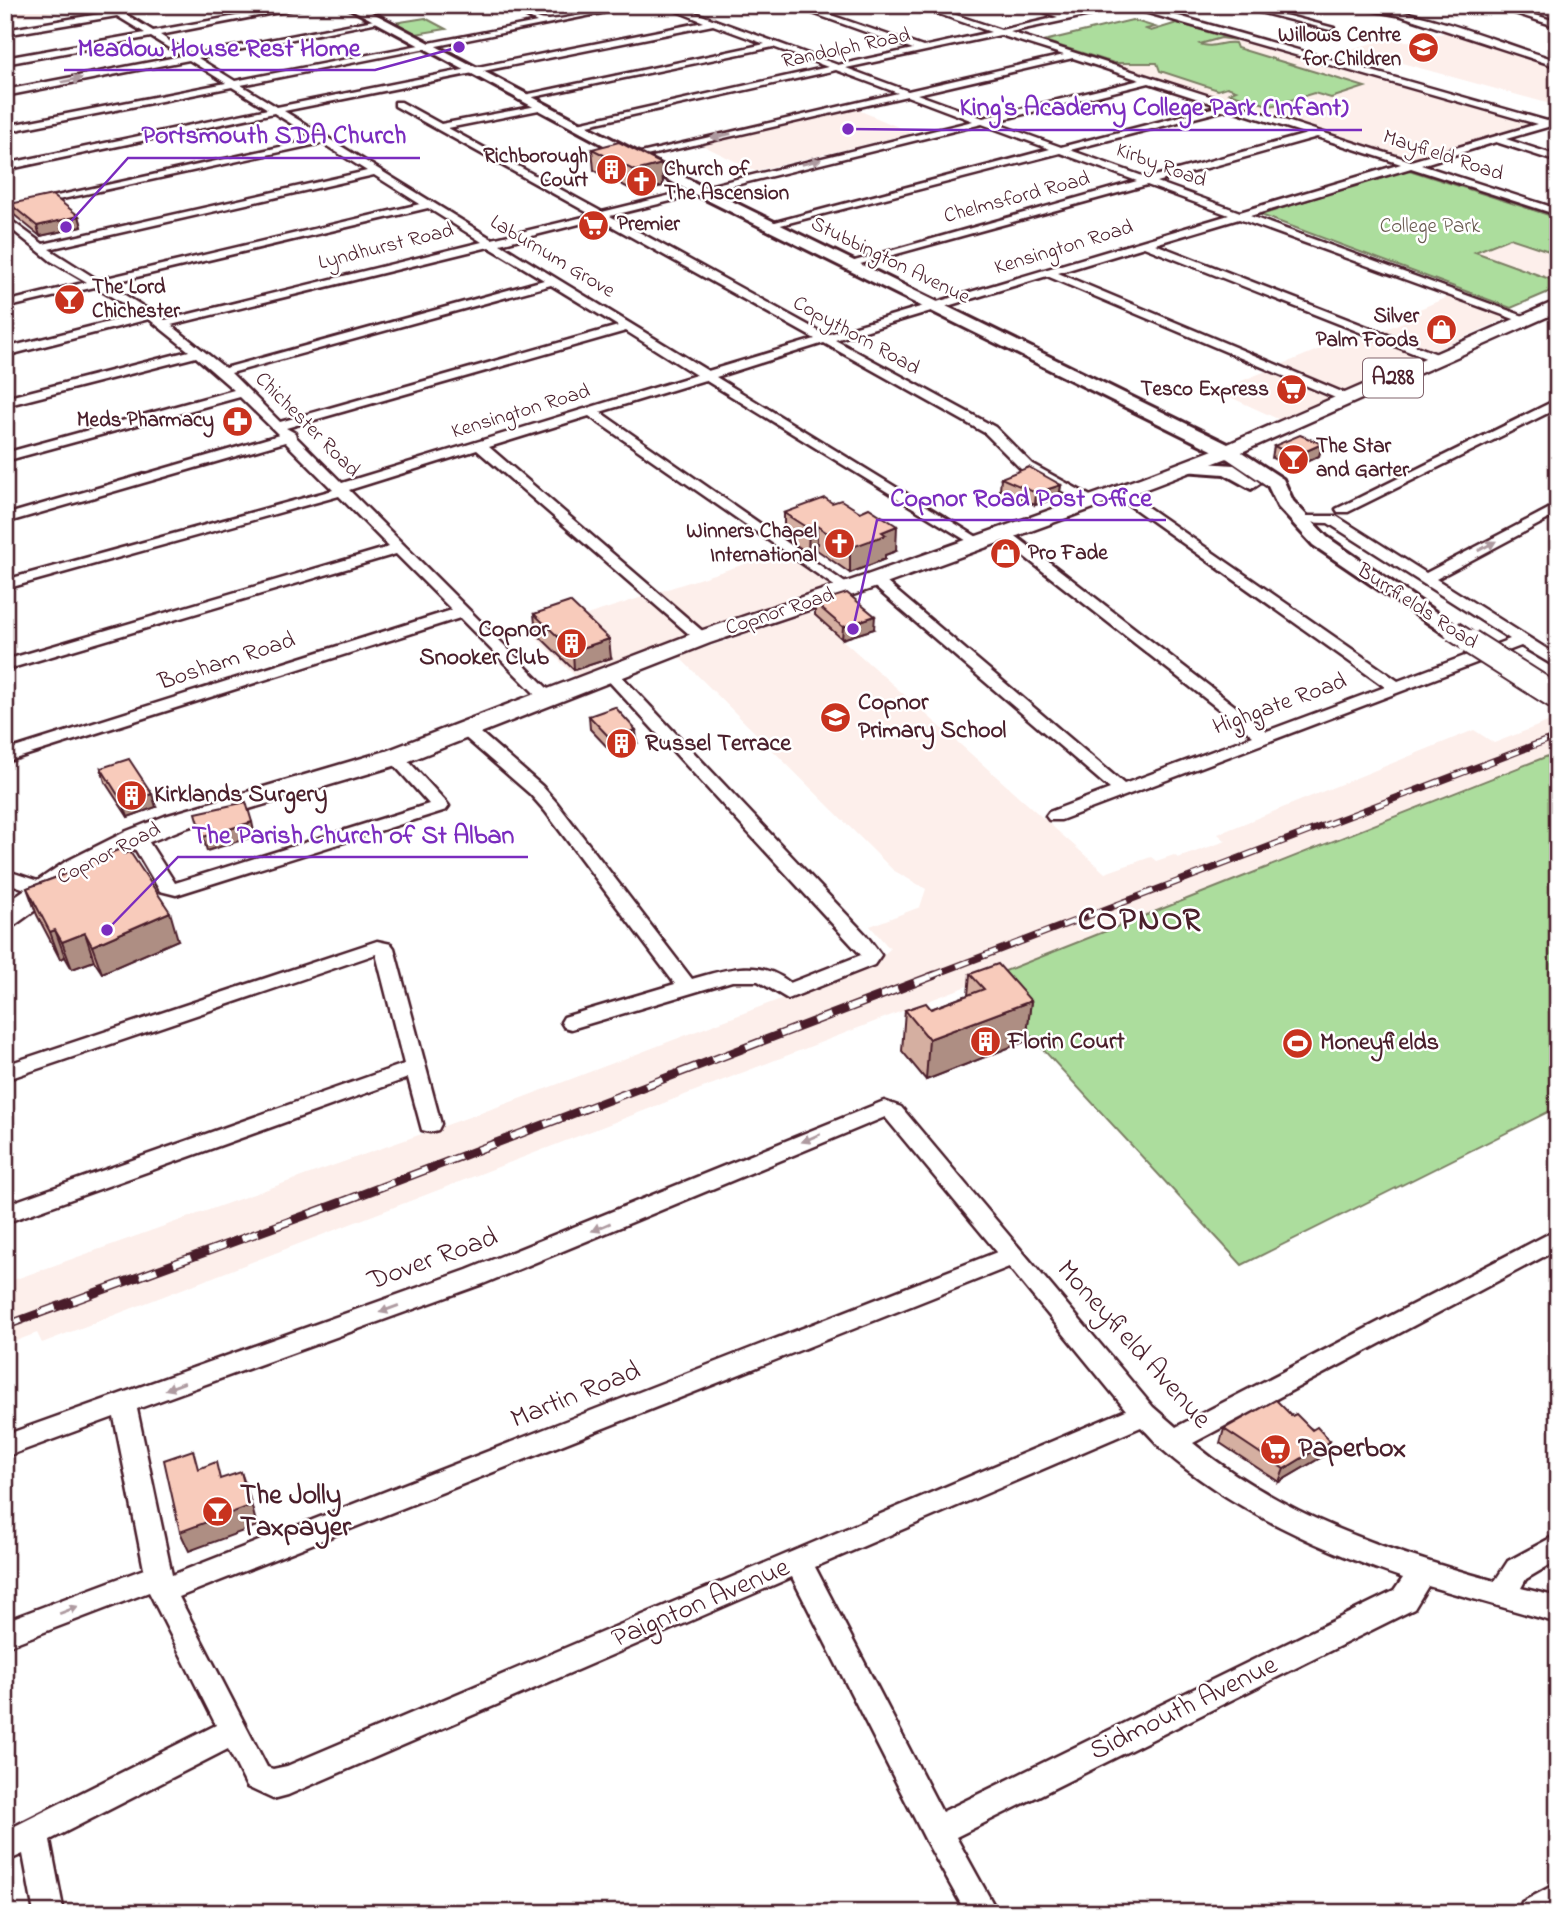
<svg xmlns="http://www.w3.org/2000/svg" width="1563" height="1918" font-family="'Indie Flower',sans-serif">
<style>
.built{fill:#fdefeb}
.green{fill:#acdd9d;stroke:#7b7e64;stroke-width:2}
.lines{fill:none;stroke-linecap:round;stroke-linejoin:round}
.street-casing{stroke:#4a1f2b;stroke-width:5}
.secondary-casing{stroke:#4a1f2b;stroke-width:6}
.primary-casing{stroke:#4a1f2b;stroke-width:5}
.street{fill:#fff;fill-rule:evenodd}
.secondary{fill:#fff;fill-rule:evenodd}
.primary{fill:#fff;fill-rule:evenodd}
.rail-far1-casing{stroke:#4a1f2b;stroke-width:7}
.rail-casing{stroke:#4a1f2b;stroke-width:9}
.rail-far1{stroke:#fff;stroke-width:4.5;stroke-dasharray:14;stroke-linecap:butt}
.rail{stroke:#fff;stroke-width:6;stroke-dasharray:18;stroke-linecap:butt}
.secondary-bridge-far1-casing{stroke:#4a1f2b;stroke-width:23;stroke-linecap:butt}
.secondary-bridge-casing{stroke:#4a1f2b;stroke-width:28;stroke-linecap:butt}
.secondary-bridge-far1{stroke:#fff;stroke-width:19}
.secondary-bridge{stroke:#fff;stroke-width:24}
.wall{fill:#d5afa1;stroke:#4a1f2b;stroke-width:2}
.shaded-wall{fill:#ae8e83;stroke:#4a1f2b;stroke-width:2}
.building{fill:#f8cbbb;stroke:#4a1f2b;stroke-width:2}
.oneway{fill:#ae9aa0}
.labels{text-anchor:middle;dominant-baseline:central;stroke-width:5;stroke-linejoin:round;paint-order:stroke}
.far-poi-label{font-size:21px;font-weight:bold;fill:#4a1f2b;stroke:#fff;text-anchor:end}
.far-street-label{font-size:21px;fill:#4a1f2b;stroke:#fff}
.far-park-label{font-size:21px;fill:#67584d;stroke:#fff}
.shield{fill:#fff;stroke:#80626b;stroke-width:2}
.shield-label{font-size:23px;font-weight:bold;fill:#4a1f2b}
.poi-label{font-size:24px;font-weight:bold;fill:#4a1f2b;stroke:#fff;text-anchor:start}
.street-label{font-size:24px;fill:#4a1f2b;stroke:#fff}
.near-street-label{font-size:28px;fill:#4a1f2b;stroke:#fff}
.near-poi-label{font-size:28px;font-weight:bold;fill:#4a1f2b;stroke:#fff;text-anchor:start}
.district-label{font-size:32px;font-weight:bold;letter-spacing:2px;fill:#4a1f2b;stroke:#fff}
.leader{fill:none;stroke:#7b2cbf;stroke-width:2.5}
.callout-dot{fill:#7b2cbf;stroke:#fff;stroke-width:2.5}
.callout-label{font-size:26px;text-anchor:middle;font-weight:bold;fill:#7b2cbf;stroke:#fff;stroke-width:5;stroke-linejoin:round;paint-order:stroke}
</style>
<rect width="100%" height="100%" fill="#fff"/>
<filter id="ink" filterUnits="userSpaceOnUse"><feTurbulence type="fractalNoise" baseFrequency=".0143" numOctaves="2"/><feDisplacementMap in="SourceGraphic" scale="14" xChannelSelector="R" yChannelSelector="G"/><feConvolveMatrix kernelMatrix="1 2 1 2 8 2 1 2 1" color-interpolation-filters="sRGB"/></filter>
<g filter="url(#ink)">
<g class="built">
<path d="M5 5H95L5 19Z"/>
<path d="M1132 20 1158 28 1179 22 1531 123 1408 160 1041 41Z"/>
<path d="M1448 32 1558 67V106L1351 49 1388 39 1416 42 1415 39Z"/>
<path d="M856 109 912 133 755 171 702 145Z"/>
<path d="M1510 237 1558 254V282L1474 252Z"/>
<path d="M1448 297 1507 318 1280 420 1217 391 1337 342 1346 345 1370 336 1417 316 1410 313Z"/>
<path d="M782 552 831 587 685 635 576 677 531 633Z"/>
<path d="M811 612 1105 873 1151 857 1156 861 1174 855 1178 858 1226 841 1218 834 1474 730 1494 743 1558 718V752L980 981 42 1343 37 1333 5 1345V1283L511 1102 875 963 890 949 870 926 920 907 926 889 893 870 679 657Z"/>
</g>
<g class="green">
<path d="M425 18 446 29 416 34 394 23Z"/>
<path d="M1132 20 1155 27 1146 29 1151 31 1177 23 1235 40 1221 38 1200 44C1213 49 1222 41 1235 43L1237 48 1365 87 1331 98 1314 93 1271 106 1229 93 1236 90 1227 87 1218 90 1160 71 1157 63H1114L1044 41Z"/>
<path d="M1406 169 1558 218V254L1510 238 1475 252 1558 282V288L1511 308 1261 215Z"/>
<path d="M1558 752V1107L1242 1265 980 981Z"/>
</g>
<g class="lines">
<defs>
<g id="street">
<path d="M101 5H111L153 31 297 5H315L160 35 191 55 379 19 383 21 198 58 235 81 537 22 503 5C520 5 534 21 549 20 581 18 610 5 642 5L241 85 277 107 704 22 662 5H674L838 65 913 49 790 5H802L923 47 991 32 913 5H926L1001 30 1058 17 1025 5H1038L1067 15 1113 5H1140L1547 121 1558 118V124L1506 139 1558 156V162L1496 142 1421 165 1558 209V215L1411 168 1250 216 1529 318 1531 320 1525 323 1239 219 1155 244 1442 356 1444 359 1438 363 1144 247 1058 273 1349 395V401L1345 402 1047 276 835 340 995 427 1032 464 1094 498V504L1089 505 1022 470 985 433 824 343 716 377 982 540 984 543 977 547 705 380 600 412 851 587 853 590 851 593 846 594 589 416 489 447 707 635 710 638 707 641H697L477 450 349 490 554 695 556 698 554 701H542L460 618 5 762V751L452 610 396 554 5 670V660L389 547 339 496 5 589V580L333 490 285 442 5 523V515L279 435 240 397 5 461V453L234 390 196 357 5 406V398L189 351 149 319 5 356V348L141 314 95 287 5 308V302L87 282 51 261 5 224V216L43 244 367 171 322 143 30 206 29 204 34 201 316 139 274 113 5 170V164L268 109 232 87 5 132V126L226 83 189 60 5 96V90L182 56 151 37 5 64V58L145 33 117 16 5 35V30L111 12ZM1127 7 1537 124 1411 161 1010 32ZM713 25 765 44 515 97 519 100 773 47 828 67 569 125 574 128 836 70 898 93 628 156 633 159 907 96 973 121 602 212 448 128 539 110 544 107 542 105 441 124 401 102H395V106L592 215 492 239 284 111ZM1000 35 1064 55 908 91 846 68ZM1073 58 1140 80 983 118 917 94ZM1149 83 1220 106 1061 147 992 122ZM1229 109 1307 134 1148 178 1070 150ZM982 124 1050 149 764 225 769 228 1060 153 1137 181 844 264 853 266 1147 185 1229 215 826 335 610 216ZM1317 137 1401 164 1240 212 1157 182ZM374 175 420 204 98 280 49 249ZM428 208 482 242 165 320 107 284ZM599 219 815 339 708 371 500 244ZM489 247 544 280 225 368 171 325ZM551 285 618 326 280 422 231 373ZM626 331 696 375 342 483 296 437 295 433 286 428Z"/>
<path d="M1232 5H1247L1334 28 1330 30Z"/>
<path d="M1344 5C1415 5 1491 40 1558 61V67L1402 16Z"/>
<path d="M1490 5H1503L1558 22V27Z"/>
<path d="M1558 399V408L1348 512H1338L1336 509Z"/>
<path d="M1120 488 1398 681 1510 639 1328 523 1293 522V516H1336L1426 573 1558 504V514L1436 579 1558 656V668L1521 646 1061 820H1049L1046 816 1049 812 1110 789 870 583 868 580 870 577H880L1124 784 1253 736 998 536V530H1008L1267 731 1385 687 1115 495V489Z"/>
<path d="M610 668 616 670 866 935 881 955 874 965 788 999 758 981H732L571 1029 564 1027 561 1022 564 1017 675 984 545 811 530 794 461 734 459 730 461 726H473L542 786 557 803 692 979C727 969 760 958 790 983L861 955 604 676 602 673 604 670Z"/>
<path d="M395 752 401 753 446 802 449 806 446 810 176 895 160 891 128 837 131 833H143L175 883 429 804 387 757Z"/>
<path d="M5 870 50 885 52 889 43 895 5 882Z"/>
<path d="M377 941 391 944 394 948 441 1124 438 1130 430 1132 422 1130 408 1078 5 1223V1205L404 1064 376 954 5 1080V1065Z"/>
<path d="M884 1101 901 1107 1153 1407 1176 1427 1558 1229V1249L1193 1443C1280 1515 1389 1552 1495 1581L1508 1561 1558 1534V1560L1526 1579 1521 1588 1558 1597V1623L1428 1586 1414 1609 956 1837 998 1913H966L926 1841 792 1577 288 1795 273 1799 247 1787 228 1749 50 1840 64 1913H34L23 1854 5 1862V1831L216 1725 149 1592 5 1647V1621L144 1569 114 1417 5 1457V1435L467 1270ZM885 1117 997 1252 172 1575 137 1409 483 1284ZM1009 1267 1126 1410 287 1766 273 1769 267 1767 179 1597ZM1141 1427C1149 1434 1156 1443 1163 1450 1224 1505 1324 1552 1403 1578L1394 1591 942 1812 815 1567Z"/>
<path d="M1558 1883V1913H1518L1522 1902Z"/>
</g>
<g id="secondary">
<path d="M344 5H358L703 187 1234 447 1283 479 1293 501 1327 537 1463 631 1460 635H1446L1313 545 1278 507 1268 486 1222 455 693 193Z"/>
<path d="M1189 462 1234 465 1260 483 1251 489 1224 474 1183 471 1180 467Z"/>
</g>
<path id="primary" d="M1558 300V312L1235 455 1154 486 883 585 710 643 404 763 185 828 147 843 85 874 15 925 5 927V903L65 862 127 831 165 816 386 751 694 633 867 575 1140 478 1221 447Z"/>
</defs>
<use href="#street" class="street-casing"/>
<use href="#secondary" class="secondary-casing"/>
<use href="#primary" class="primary-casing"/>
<use href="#street" class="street"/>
<use href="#secondary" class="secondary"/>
<use href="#primary" class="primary"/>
<defs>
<path id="rail-far1" d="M931 976 1558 736"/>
<path id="rail" d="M5 1326 347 1200 935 975"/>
</defs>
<use href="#rail-far1" class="rail-far1-casing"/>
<use href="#rail" class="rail-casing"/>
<use href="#rail-far1" class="rail-far1"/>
<use href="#rail" class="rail"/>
<defs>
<path id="secondary-bridge-far1" d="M1453 631 1473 644"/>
<path id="secondary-bridge" d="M1470 642 1558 698"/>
</defs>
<use href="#secondary-bridge-far1" class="secondary-bridge-far1-casing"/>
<use href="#secondary-bridge" class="secondary-bridge-casing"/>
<use href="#secondary-bridge-far1" class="secondary-bridge-far1"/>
<use href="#secondary-bridge" class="secondary-bridge"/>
</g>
<g class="wall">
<path d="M592 149 662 164 663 186 636 192 594 170Z"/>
<path d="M10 204 79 216 82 227 40 236 13 214Z"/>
<path d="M1322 444 1319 456 1293 468 1272 458 1274 446Z"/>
<path d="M1001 478 1061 485 1059 497 1035 505 1000 490Z"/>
<path d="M784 513 896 551 885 555V559L850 573 817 550 808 553 784 537Z"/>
<path d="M815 603 874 629 842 639 815 615Z"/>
<path d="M534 614 611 658 574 670 536 633Z"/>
<path d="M589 716 637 743 611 751 590 729Z"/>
<path d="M101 768 156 807 128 817 105 782Z"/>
<path d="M85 862 178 940 102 973 94 961 72 969 65 957 60 959 37 915 27 888 87 866Z"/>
<path d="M970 974 1031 1001 1026 1041 926 1080 902 1051 905 1010 931 1009 968 995Z"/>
<path d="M1292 1416 1330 1441 1325 1455 1279 1482 1220 1443 1224 1429Z"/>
</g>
<g class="shaded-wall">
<path d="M662 164 663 186 636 192 635 171Z"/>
<path d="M79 216 82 227 40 236 37 226Z"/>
<path d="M1322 444 1319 456 1293 468 1295 456Z"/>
<path d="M1061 485 1059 497 1035 505 1036 493Z"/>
<path d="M817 526V550L808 553 809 529Z"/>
<path d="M897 526 896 551 885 555V559L850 573V548L882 532Z"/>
<path d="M875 616 874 629 842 639 843 627Z"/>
<path d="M609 639 611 658 574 670 573 651Z"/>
<path d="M636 730 637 743 611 751 610 738Z"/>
<path d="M152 794 156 807 128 817 123 803Z"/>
<path d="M252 822 255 836 207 851 203 837Z"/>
<path d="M170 912 178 940 102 973 92 946Z"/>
<path d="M55 930 65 957 60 959 50 932Z"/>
<path d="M85 933 94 961 72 969 62 942Z"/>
<path d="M1031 1001 1026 1041 926 1080 929 1039Z"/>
<path d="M1330 1441 1325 1455 1279 1482 1284 1469Z"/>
<path d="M241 1472 248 1492 257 1526 189 1551 180 1532Z"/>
</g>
<g class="building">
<path d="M619 142 662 164 635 171 592 149Z"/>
<path d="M52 195 79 216 37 226 10 204Z"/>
<path d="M1300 435 1322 444 1295 456 1274 446Z"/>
<path d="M1029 467 1061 485 1036 493 1001 478Z"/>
<path d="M825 498 832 503 841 500 860 512 869 508 897 526 882 532 886 535 850 548 817 526 809 529 784 513Z"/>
<path d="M847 593 875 616 843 627 815 603Z"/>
<path d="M570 602 609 639 573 651 534 614Z"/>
<path d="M615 707 636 730 610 738 589 716Z"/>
<path d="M129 759 152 794 123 803 101 768Z"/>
<path d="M246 802 252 822 203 837 196 813Z"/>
<path d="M121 849 124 854 130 852 170 912 92 946 85 933 62 942 55 930 50 932 27 888 88 866 85 862Z"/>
<path d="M998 964 1031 1001 929 1039 905 1010 926 1003 931 1009 984 989 970 974Z"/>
<path d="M1276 1400 1292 1416 1296 1414 1312 1430 1317 1427 1330 1441 1284 1469 1224 1429Z"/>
<path d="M193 1450 198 1469 216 1462 220 1479 241 1472 250 1506 180 1532 164 1460Z"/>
</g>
<defs><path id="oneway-solid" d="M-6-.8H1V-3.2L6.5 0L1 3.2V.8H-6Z" transform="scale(1.75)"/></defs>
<g class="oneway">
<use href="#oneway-solid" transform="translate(72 80) rotate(-11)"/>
<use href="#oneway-solid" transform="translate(721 136) rotate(167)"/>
<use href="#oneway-solid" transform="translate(811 162) rotate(-14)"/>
<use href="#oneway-solid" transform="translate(1487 546) rotate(-28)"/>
<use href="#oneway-solid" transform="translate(811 1138) rotate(157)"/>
<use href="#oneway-solid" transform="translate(601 1227) rotate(157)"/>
<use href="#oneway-solid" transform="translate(389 1309) rotate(160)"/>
<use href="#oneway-solid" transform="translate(175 1386) rotate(160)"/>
<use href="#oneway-solid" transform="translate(69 1610) rotate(-21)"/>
</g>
</g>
<defs>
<symbol id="school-disc" viewBox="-11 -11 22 22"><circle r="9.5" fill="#c8321e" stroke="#fff"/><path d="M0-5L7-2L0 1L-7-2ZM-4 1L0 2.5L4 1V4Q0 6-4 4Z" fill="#fff"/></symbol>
<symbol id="building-disc" viewBox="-11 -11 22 22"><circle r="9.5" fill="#c8321e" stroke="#fff"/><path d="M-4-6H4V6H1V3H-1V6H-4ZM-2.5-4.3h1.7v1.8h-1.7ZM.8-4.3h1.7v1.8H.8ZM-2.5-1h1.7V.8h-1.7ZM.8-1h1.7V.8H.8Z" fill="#fff"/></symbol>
<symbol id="church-disc" viewBox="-11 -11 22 22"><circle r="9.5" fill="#c8321e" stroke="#fff"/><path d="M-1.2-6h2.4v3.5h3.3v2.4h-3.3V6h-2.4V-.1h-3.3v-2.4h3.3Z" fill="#fff"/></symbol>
<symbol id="supermarket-disc" viewBox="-11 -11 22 22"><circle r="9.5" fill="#c8321e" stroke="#fff"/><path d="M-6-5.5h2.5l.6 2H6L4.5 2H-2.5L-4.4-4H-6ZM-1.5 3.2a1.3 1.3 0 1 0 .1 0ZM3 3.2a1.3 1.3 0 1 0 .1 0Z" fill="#fff"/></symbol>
<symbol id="bar-disc" viewBox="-11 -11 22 22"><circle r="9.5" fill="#c8321e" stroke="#fff"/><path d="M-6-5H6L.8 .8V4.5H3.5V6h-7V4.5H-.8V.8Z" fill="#fff"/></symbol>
<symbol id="shop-disc" viewBox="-11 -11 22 22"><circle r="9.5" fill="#c8321e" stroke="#fff"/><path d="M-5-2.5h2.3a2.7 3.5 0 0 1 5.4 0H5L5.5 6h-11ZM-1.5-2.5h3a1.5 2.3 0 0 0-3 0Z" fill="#fff"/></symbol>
<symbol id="pharmacy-disc" viewBox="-11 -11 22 22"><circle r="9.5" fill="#c8321e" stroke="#fff"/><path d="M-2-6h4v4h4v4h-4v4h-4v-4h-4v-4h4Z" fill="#fff"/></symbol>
<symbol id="stadium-disc" viewBox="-11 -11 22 22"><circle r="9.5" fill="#c8321e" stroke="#fff"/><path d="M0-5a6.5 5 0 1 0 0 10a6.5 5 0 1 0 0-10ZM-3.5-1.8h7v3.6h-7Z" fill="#fff"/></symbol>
</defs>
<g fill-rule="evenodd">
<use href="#school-disc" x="1406" y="30" width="35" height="35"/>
<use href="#building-disc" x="594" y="152" width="35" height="35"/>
<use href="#church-disc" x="624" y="164" width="35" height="35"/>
<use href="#supermarket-disc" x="576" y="208" width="35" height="35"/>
<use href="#bar-disc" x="52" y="282" width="35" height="35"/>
<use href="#shop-disc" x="1424" y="312" width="35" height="35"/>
<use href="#supermarket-disc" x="1274" y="372" width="35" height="35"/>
<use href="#pharmacy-disc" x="220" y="404" width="35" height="35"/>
<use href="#bar-disc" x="1276" y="442" width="35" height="35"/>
<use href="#church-disc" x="822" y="526" width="35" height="35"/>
<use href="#shop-disc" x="988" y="536" width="35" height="35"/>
<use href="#building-disc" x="554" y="626" width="35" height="35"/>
<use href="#school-disc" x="818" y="700" width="35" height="35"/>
<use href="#building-disc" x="604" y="726" width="35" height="35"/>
<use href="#building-disc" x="114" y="778" width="35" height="35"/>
<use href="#building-disc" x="968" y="1024" width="35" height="35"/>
<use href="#stadium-disc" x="1280" y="1026" width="35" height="35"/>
<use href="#supermarket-disc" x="1258" y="1432" width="35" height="35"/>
<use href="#bar-disc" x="200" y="1494" width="35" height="35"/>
</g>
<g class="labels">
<g class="far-poi-label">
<text x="1401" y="36">Willows Centre<tspan x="1401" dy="24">for Children</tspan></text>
<text x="588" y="157">Richborough<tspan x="588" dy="24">Court</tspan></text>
<text x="664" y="170" text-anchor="start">Church of<tspan x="664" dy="24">The Ascension</tspan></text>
<text x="617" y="225" text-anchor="start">Premier</text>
<text x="92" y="288" text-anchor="start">The Lord<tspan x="92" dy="24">Chichester</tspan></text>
<text x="1419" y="317">Silver<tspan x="1419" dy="24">Palm Foods</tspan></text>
<text x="1269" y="390">Tesco Express</text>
<text x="214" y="421">Meds Pharmacy</text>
<text x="1316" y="447" text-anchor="start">The Star<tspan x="1316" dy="24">and Garter</tspan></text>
<text x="817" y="532">Winners Chapel<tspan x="817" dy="24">International</tspan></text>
<text x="1028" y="554" text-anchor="start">Pro Fade</text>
</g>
<g class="far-street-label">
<text transform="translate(846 49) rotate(-12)">Randolph Road</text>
<text transform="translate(1443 156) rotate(18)">Mayfield Road</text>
<text transform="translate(1161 166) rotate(20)">Kirby Road</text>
<text transform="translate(1017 198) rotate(-15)">Chelmsford Road</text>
<text transform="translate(386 247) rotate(-14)">Lyndhurst Road</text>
<text transform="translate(1064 248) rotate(-17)">Kensington Road</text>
<text transform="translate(552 257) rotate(31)">Laburnum Grove</text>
<text transform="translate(890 261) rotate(26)">Stubbington Avenue</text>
<text transform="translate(856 336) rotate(29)">Copythorn Road</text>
<text transform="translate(521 412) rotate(-17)">Kensington Road</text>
<text transform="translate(307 425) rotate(45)">Chichester Road</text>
<text transform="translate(1417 607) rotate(33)">Burrfields Road</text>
<text transform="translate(780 612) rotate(-18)">Copnor Road</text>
<text transform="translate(109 854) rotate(-27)">Copnor Road</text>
</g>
<g class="far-park-label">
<text x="1430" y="227">College Park</text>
</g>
<rect class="shield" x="1363" y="358.5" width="60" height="39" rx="5"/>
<g class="shield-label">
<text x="1393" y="378">A288</text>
</g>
<g class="poi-label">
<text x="549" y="630" text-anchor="end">Copnor<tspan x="549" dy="28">Snooker Club</tspan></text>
<text x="858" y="703">Copnor<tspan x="858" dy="28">Primary School</tspan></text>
<text x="645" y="744">Russel Terrace</text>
<text x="154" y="795">Kirklands Surgery</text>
<text x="1008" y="1042">Florin Court</text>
<text x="1320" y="1043">Moneyfields</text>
</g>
<g class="street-label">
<text transform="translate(227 662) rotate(-18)">Bosham Road</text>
<text transform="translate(1280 705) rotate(-20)">Highgate Road</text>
</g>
<g class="near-street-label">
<text transform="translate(433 1260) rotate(-20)">Dover Road</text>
<text transform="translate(1133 1345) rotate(48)">Moneyfield Avenue</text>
<text transform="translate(576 1396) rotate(-22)">Martin Road</text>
<text transform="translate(701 1604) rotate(-23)">Paignton Avenue</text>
<text transform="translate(1184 1709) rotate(-26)">Sidmouth Avenue</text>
</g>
<g class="near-poi-label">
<text x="1298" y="1449">Paperbox</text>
<text x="240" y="1496">The Jolly<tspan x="240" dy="32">Taxpayer</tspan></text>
</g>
<g class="district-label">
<text x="1140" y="921">COPNOR</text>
</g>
</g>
<path class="leader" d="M459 47L375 70H64M848 129L945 130H1362M66 227L128 158H420M853 629L877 520H1166M107 930L178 857H528"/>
<g class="callout-dot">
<circle cx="459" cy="47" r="7"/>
<circle cx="848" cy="129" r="7"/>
<circle cx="66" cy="227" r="7"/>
<circle cx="853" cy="629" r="7"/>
<circle cx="107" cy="930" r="7"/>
</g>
<g class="callout-label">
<text x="219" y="56">Meadow House Rest Home</text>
<text x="1154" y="115">King's Academy College Park (Infant)</text>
<text x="274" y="143">Portsmouth SDA Church</text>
<text x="1021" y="506">Copnor Road Post Office</text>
<text x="353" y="843">The Parish Church of St Alban</text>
</g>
<rect width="1563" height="1918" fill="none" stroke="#fff" stroke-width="28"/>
<rect x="14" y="14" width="1535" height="1890" fill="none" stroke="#4a1f2b" stroke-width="2.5" filter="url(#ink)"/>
</svg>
